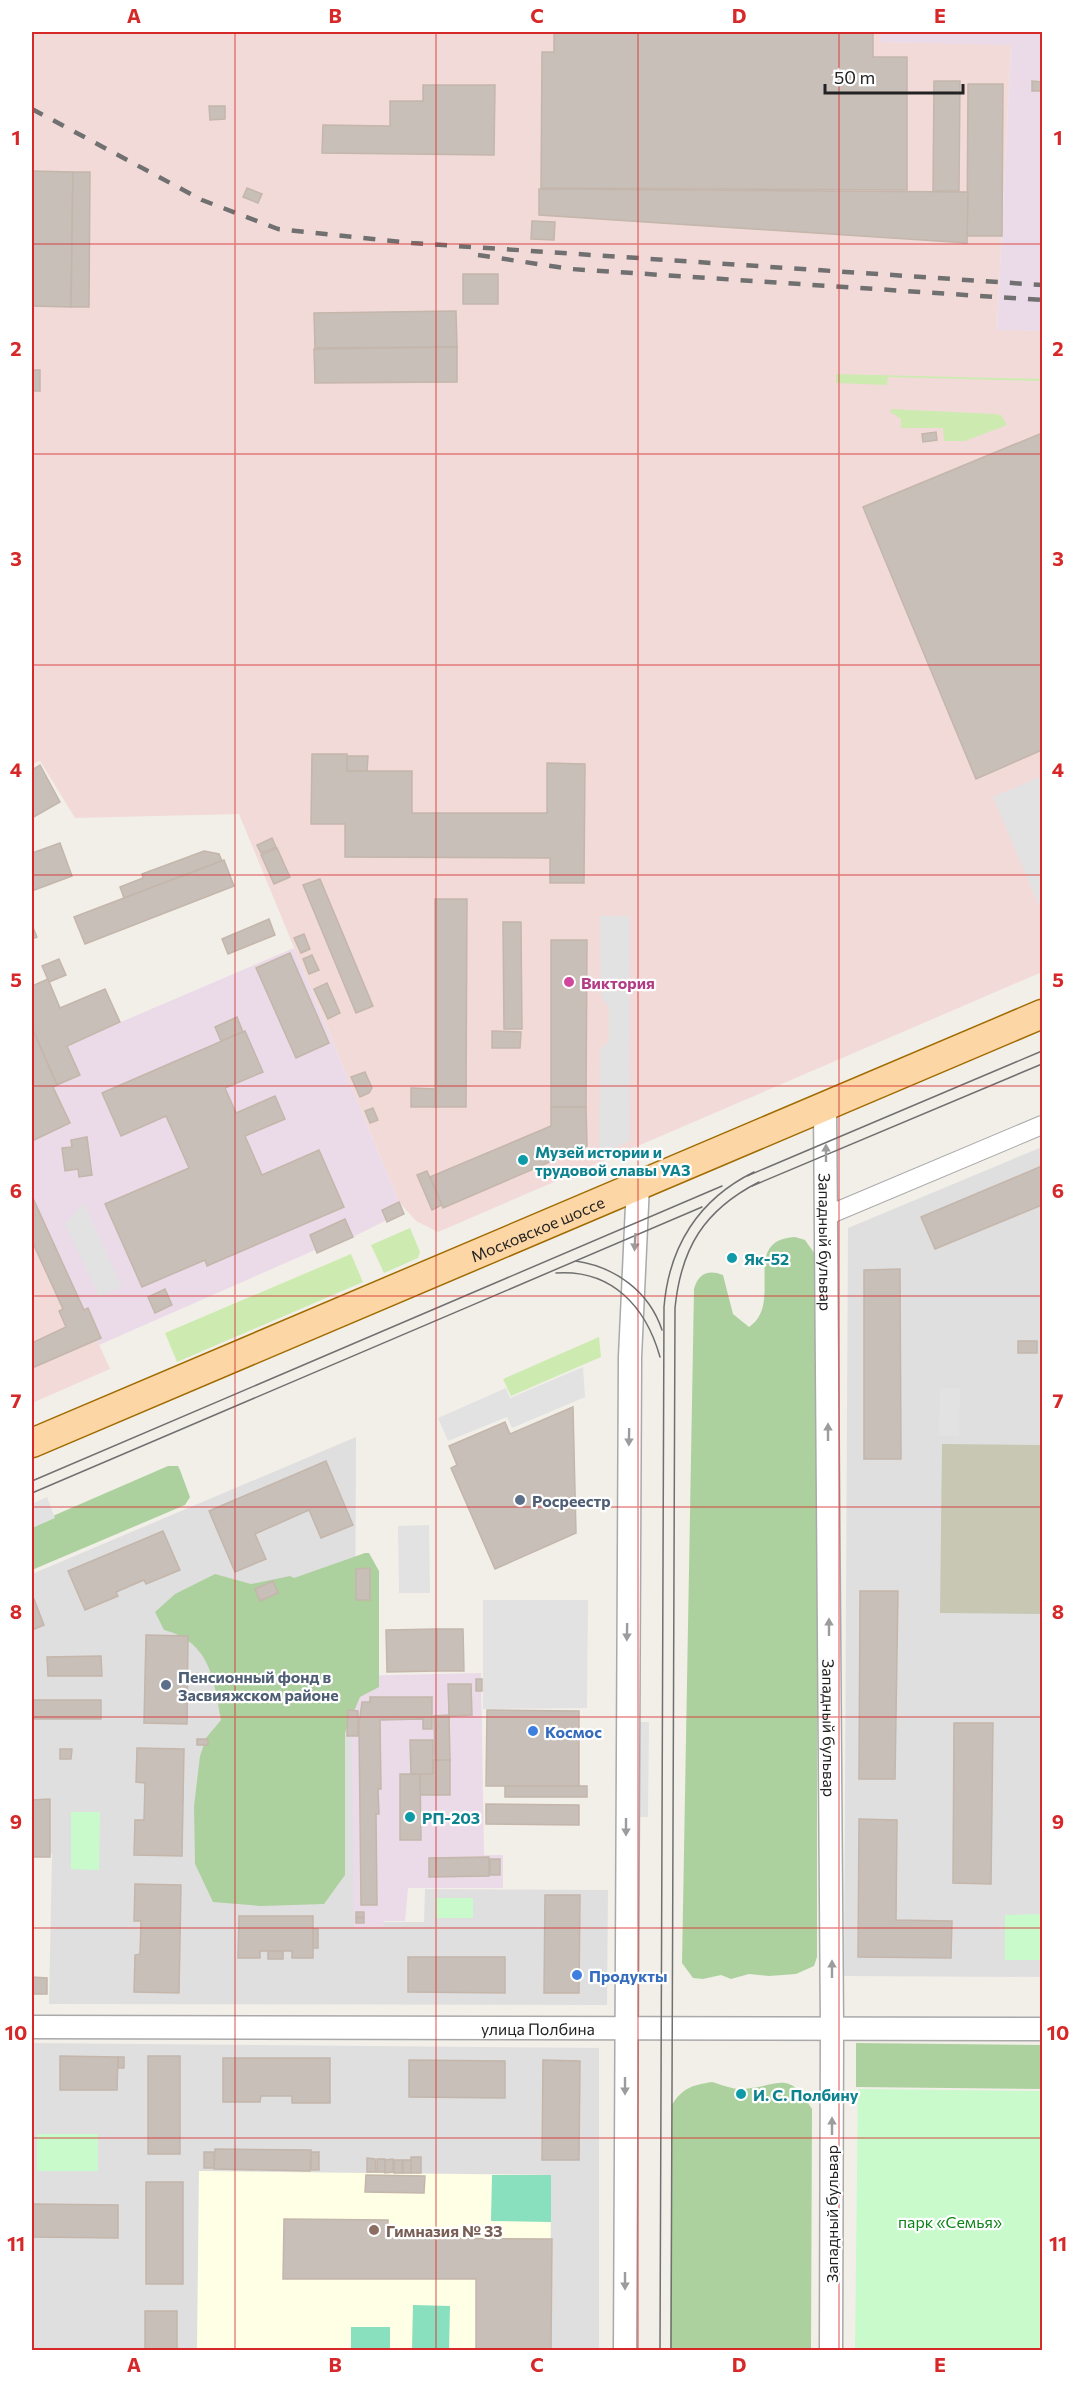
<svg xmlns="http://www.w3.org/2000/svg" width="1074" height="2382" font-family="Commissioner,sans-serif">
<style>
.residential{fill:#e0dfdf}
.commercial{fill:#f2dad9}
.industrial{fill:#ebdbe8}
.education{fill:#ffffe5}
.construction{fill:#c7c7b4}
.grass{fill:#cdebb0}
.forest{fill:#add19e}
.park{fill:#c8facc}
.pitch{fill:#88e0be}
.parking{fill:#e2e2e2}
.building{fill:#c7bfb8;stroke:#c4b6ab;stroke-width:1.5}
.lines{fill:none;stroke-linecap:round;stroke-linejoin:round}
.minor-casing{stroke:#a9a9a9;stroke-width:20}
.tertiary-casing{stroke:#a9a9a9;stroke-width:25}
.primary-casing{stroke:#a06b00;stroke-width:31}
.minor{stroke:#fff;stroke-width:18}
.tertiary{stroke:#fff;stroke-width:22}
.primary{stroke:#fcd6a4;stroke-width:28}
.tram{stroke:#707070;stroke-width:1.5}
.rail{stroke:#707070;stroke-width:4.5;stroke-dasharray:12 12;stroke-linecap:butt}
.oneway{fill:#9c9c9c}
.grid{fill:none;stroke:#d62828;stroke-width:1.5;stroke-opacity:0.55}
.hotel-dot{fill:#d1479c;stroke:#fff;stroke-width:2}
.culture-dot{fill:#0f9aa8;stroke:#fff;stroke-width:2}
.service-dot{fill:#5c6f8a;stroke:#fff;stroke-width:2}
.shop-dot{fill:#3f7fe0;stroke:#fff;stroke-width:2}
.education-dot{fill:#8d6e63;stroke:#fff;stroke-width:2}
.labels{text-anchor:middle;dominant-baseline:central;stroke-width:4.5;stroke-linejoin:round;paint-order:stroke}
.hotel-label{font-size:16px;font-weight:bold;fill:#b23c85;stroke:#fff;text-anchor:start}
.culture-label{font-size:16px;font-weight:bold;fill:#0d838f;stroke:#fff;text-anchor:start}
.street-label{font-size:16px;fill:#222;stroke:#fff}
.service-label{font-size:16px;font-weight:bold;fill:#4e5e75;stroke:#fff;text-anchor:start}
.shop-label{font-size:16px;font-weight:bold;fill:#366cbe;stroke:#fff;text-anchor:start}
.park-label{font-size:16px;fill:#0c8416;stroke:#fff}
.education-label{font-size:16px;font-weight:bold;fill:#785e54;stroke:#fff;text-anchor:start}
.neatline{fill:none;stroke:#d62828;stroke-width:2}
.grid-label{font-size:20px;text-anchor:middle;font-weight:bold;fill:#d62828}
</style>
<rect width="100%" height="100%" fill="#f2efe9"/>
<g class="residential">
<path d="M1042 1147V1977L844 1976 848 1228Z"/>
<path d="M356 1437 354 1922H424L425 1889 608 1890 607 2005 49 2004 52 1853H32V1574Z"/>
<path d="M32 2043 599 2048V2350H32Z"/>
</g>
<g class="commercial">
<path d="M32 32H880L881 42 1011 44 997 329 1042 331V972L438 1232 416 1221 399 1202 239 814 75 818 40 761 32 764Z"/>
<path d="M32 1195 110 1369 32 1403Z"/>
</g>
<g class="industrial">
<path d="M880 32H1042V331L997 330 1011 45 880 42Z"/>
<path d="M294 948 399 1202 382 1209 387 1220 353 1237 317 1253 315 1250 99 1345 32 1195V1060Z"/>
<path d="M481 1673 484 1855H503V1888H408L405 1921H384L383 1927 354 1928 351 1676Z"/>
</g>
<path class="education" d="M199 2171 551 2175 550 2350H197Z"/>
<path class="construction" d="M942 1444 1042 1445V1614L940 1613Z"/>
<g class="grass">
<path d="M836 374 1042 379V381L888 377 887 385 836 383Z"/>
<path d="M891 409 994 414 1001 415 1007 425 965 441H944L943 428H901V419L890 412Z"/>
<path d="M410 1228 420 1252 418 1258 384 1273 371 1245Z"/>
<path d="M351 1254 363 1282 177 1362 165 1333Z"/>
<path d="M599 1337 601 1357 511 1396 503 1379Z"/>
</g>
<g class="forest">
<path d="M795 1237 805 1240 817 1257V1957L814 1966 796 1974 769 1976 749 1974 731 1979 721 1975 703 1979 693 1978 682 1963 694 1289C698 1274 708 1269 723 1275L733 1314 749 1327C785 1303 739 1240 795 1237Z"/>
<path d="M168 1466H178L180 1470 190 1497 185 1505 32 1570V1525Z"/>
<path d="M365 1553H369L379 1571V1687L360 1697 345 1733V1875L324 1904 261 1906 213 1902 195 1864 194 1806 200 1756 206 1738 221 1720C214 1679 210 1642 164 1630L155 1612 175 1594 215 1574 251 1584 290 1576 294 1578Z"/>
<path d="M856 2043 1042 2045V2089L856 2087Z"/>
<path d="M712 2082C722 2085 734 2090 744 2089 783 2085 788 2070 812 2109L811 2350H670L672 2105C682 2088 693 2085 712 2082Z"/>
</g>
<g class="park">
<path d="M71 1812H100L99 1870 71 1869Z"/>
<path d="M435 1898H473V1918H436Z"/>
<path d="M1042 1914V1960H1005V1915Z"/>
<path d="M858 2089 1042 2091V2350H855Z"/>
<rect x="37" y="2134" width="61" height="37"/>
</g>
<g class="pitch">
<path d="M492 2175H551V2222L491 2221Z"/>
<path d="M413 2305 450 2306 449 2350H412Z"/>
<rect x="351" y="2327" width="39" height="23"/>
</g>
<g class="parking">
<path d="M1042 776V912L993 797Z"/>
<path d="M600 916H629L630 1141 599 1155 600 1049 609 1041V1007L601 996Z"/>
<path d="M84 1204 122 1287 99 1297 65 1223Z"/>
<path d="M583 1367 585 1397 512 1428 507 1417 448 1441 438 1418 506 1388 510 1398Z"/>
<path d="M940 1388H960L959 1436H939Z"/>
<path d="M47 1497 55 1518 32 1528V1504Z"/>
<path d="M429 1525 430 1593H399L398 1526Z"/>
<path d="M483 1600H588L587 1708 483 1709Z"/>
<path d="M636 1722H649L648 1817H636Z"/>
</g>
<g class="building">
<path d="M554 32H873V57H907V190L541 188 542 52H554Z"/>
<path d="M934 81H960L959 191H933Z"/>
<path d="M1032 81 1042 82V91H1032Z"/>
<path d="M968 84H1003L1002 236H967Z"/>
<path d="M423 85H495L494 155 322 153 323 125 390 126V101H423Z"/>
<path d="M209 106H225V119L210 120Z"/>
<path d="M32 171 73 172 71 307 32 306Z"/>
<path d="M73 172H90L89 307H71Z"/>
<path d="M247 188 262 194 258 203 243 197Z"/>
<path d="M539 189 968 192 967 243 539 215Z"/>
<path d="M532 221 555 222 554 240 531 239Z"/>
<rect x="463" y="274" width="35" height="30"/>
<path d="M456 311 457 347 315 348 314 313Z"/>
<path d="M457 347V382L315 383 314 349Z"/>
<rect x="32" y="370" width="8" height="21"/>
<path d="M936 432 937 440 923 442 922 434Z"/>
<path d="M1042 433V750L976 779 863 507Z"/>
<path d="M312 754H347V771H412V813H547V763L585 764 584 883H550V858L345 857V824H311Z"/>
<path d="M347 756H368L367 771H347Z"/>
<path d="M40 765 60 802 32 818V770Z"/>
<path d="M272 838 276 847 261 853 257 845Z"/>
<path d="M60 843 72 876 32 891V853Z"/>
<path d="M277 848 290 877 274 884 261 855Z"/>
<path d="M204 851 219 854 222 861 124 898 120 887 143 878 142 874Z"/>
<path d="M224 860 234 886 85 944 74 917Z"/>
<path d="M320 879 373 1006 356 1013 303 885Z"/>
<path d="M435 899H467L466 1107H435Z"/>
<path d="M269 919 275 935 228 954 222 939Z"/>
<path d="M503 922H521L522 1029H504Z"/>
<path d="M32 925 37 937 32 939Z"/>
<path d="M304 934 310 949 301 953 294 938Z"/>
<path d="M551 940H587L586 1107H551Z"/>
<path d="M290 953 329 1043 296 1058 256 968Z"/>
<path d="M312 955 319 970 309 974 303 959Z"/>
<path d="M59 959 66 975 49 982 42 966Z"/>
<path d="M48 979 60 1008 105 989 120 1022 67 1046 80 1075 57 1085 32 1028V986Z"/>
<path d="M327 983 340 1013 328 1019 314 989Z"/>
<path d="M237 1017 243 1032 221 1041 215 1027Z"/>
<path d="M32 1028 57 1085 53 1087 70 1123 32 1141Z"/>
<path d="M245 1031 263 1072 225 1088 236 1113 275 1096 285 1119 245 1136 262 1175 319 1150 344 1207 207 1266 205 1260 142 1287 105 1204 189 1168 166 1116 121 1136 102 1093Z"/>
<path d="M492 1031 521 1032 520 1048H492Z"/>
<path d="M365 1072 372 1088 369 1093 360 1097 351 1077Z"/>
<path d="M411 1088 435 1089V1107H411Z"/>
<path d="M551 1107H586L587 1146 443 1208 430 1177 551 1126Z"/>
<path d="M373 1108 378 1120 370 1123 365 1111Z"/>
<path d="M87 1137 92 1175 79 1177 78 1169 65 1171 62 1148 72 1147 71 1140Z"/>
<path d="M1042 1166V1205L935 1249 921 1217Z"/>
<path d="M427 1171 442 1205 432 1210 417 1175Z"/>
<path d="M32 1196 84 1310 88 1308 101 1338 32 1368V1343L66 1327 59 1311 63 1309 32 1241Z"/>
<path d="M399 1202 404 1214 387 1222 382 1210Z"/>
<path d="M345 1219 353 1237 317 1253 310 1235Z"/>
<path d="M900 1269 901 1459H864V1270Z"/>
<path d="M165 1289 172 1305 155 1313 148 1297Z"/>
<rect x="1018" y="1341" width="19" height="12"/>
<path d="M573 1407 576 1533 495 1569 451 1468 457 1465 449 1446 505 1422 510 1434Z"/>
<path d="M326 1461 353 1525 321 1538 309 1510 255 1534 266 1559 235 1572 209 1511Z"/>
<path d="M163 1531 180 1570 146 1584 144 1580 116 1592 118 1596 85 1610 68 1571Z"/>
<path d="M370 1568V1600H356V1569Z"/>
<path d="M273 1581 278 1593 260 1601 255 1589Z"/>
<path d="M860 1591H898L895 1779H859Z"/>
<path d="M32 1594 44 1625 32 1630Z"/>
<path d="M437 1629H463L464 1671H437Z"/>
<path d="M437 1629V1671L387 1672 386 1630Z"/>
<path d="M146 1635 188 1636 187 1724 144 1723Z"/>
<path d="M101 1656 102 1676H48L47 1657Z"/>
<rect x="476" y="1679" width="6" height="12"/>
<path d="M448 1684H471L472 1715 449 1716Z"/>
<path d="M370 1697H432V1729H423V1719L380 1720 381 1789H378L379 1814H376L377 1905H361L359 1724 362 1702H370Z"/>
<rect x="32" y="1700" width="69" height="19"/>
<path d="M348 1710 358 1711V1736H347Z"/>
<path d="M487 1710 579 1711V1786H486Z"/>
<path d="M449 1715 450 1760H435L434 1716Z"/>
<path d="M954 1723H993L991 1884 953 1883Z"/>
<rect x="197" y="1739" width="11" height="6"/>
<path d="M410 1740H433V1774H411Z"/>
<path d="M137 1748 184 1749 182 1856 134 1855 135 1820H144L145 1783 136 1782Z"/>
<path d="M60 1749H72L71 1759H60Z"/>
<path d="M433 1760H450V1795H420V1774H433Z"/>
<path d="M400 1774H420L421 1840H400Z"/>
<rect x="505" y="1786" width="82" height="11"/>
<path d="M50 1799V1857H32V1800Z"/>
<path d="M486 1804 579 1805V1825L486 1824Z"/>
<path d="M859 1819 897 1820 896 1920 952 1921 951 1958 858 1957Z"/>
<path d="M489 1857V1876L429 1877V1858Z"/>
<rect x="490" y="1859" width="10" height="16"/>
<path d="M135 1884 181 1885 179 1993 134 1992 135 1955 140 1954 141 1921H134Z"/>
<path d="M545 1895H580L579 1993H544Z"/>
<rect x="356" y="1912" width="8" height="5"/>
<path d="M239 1916H313V1958H292V1951H260V1958H238Z"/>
<rect x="356" y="1918" width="8" height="5"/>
<rect x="313" y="1929" width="5" height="19"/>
<rect x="268" y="1951" width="15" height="8"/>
<path d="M408 1957H505V1993L408 1992Z"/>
<path d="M32 1977 47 1978V1994H32Z"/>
<path d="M60 2056 118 2057 117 2090H60Z"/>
<rect x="148" y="2056" width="32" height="98"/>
<rect x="118" y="2057" width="6" height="11"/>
<path d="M223 2058H330V2103H292V2096H261L260 2102H223Z"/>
<path d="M409 2060 505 2061V2098L409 2097Z"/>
<path d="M543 2060 580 2061 579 2160H542Z"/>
<path d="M215 2149 311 2150 310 2171 214 2169Z"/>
<rect x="204" y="2152" width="10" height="16"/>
<rect x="311" y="2152" width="8" height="18"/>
<rect x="411" y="2157" width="10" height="16"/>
<path d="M367 2158 375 2159 376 2172H367Z"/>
<rect x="377" y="2159" width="8" height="13"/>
<path d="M393 2159V2172L385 2173V2160Z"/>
<rect x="394" y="2160" width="8" height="13"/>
<rect x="403" y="2160" width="8" height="13"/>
<path d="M366 2175 425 2176 424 2193 365 2192Z"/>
<rect x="146" y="2182" width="37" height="102"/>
<path d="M32 2204 118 2205V2238L32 2237Z"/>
<path d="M284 2219 388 2220V2238L552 2239 551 2350H476V2279H283Z"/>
<rect x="145" y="2311" width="32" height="39"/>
</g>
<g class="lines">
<defs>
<path id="minor" d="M826 1216 1042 1125"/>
<g id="tertiary">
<path id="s1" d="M825 1106 832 2028 831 2350"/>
<path id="s2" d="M32 2027 1042 2029"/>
<path d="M625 2350 630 1357 638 1184"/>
</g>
<g id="primary">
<path id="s3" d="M32 1443 1042 1014"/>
</g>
</defs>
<use href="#minor" class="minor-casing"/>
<use href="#tertiary" class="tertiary-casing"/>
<use href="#primary" class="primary-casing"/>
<use href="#minor" class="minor"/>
<use href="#tertiary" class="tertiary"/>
<use href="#primary" class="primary"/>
<g class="tram">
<path d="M747 1176 1042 1051"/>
<path d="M752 1186 1042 1064"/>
<path d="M576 1261C615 1267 649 1291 662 1330"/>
<path d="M556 1273C612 1269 646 1307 660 1357"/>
<path d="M32 1481 722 1186"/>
<path d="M32 1493 702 1207"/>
<path d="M660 2350 664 1307C669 1246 699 1199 754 1172"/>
<path d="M671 2350 675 1308C681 1248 704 1210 759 1182"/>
</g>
<g class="rail">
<path d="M32 109 202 200 278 229 412 243 1042 285"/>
<path d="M478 255 571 269 1042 300"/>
</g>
</g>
<defs><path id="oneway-solid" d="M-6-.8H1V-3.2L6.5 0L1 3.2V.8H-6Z" transform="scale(1.5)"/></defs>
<g class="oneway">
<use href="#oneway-solid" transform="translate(826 1153) rotate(-90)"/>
<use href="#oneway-solid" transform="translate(635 1242) rotate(93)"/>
<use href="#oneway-solid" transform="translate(828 1432) rotate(-90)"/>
<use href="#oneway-solid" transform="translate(629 1437) rotate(91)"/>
<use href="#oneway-solid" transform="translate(829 1627) rotate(-90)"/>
<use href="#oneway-solid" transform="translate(627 1632) rotate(91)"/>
<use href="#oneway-solid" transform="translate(626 1827) rotate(90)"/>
<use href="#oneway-solid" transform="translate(832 1969) rotate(-90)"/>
<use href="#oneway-solid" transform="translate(625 2086) rotate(90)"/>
<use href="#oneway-solid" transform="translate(832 2126) rotate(-90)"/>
<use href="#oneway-solid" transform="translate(625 2281) rotate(90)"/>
</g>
<path class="grid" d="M235 32V2350M436 32V2350M638 32V2350M839 32V2350M32 244H1042M32 454H1042M32 665H1042M32 875H1042M32 1086H1042M32 1296H1042M32 1507H1042M32 1717H1042M32 1928H1042M32 2138H1042"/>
<circle class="hotel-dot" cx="569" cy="982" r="6"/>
<g class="culture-dot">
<circle cx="523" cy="1160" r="6"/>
<circle cx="732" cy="1258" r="6"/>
<circle cx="410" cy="1817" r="6"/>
<circle cx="741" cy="2094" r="6"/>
</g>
<g class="service-dot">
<circle cx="520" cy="1500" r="6"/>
<circle cx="166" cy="1685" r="6"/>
</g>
<g class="shop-dot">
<circle cx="533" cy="1731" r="6"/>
<circle cx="577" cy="1975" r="6"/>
</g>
<circle class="education-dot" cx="374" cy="2230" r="6"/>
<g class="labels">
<g class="hotel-label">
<text x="581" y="982">Виктория</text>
</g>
<g class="culture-label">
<text x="535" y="1151">Музей истории и<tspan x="535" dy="18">трудовой славы УАЗ</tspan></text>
<text x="744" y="1258">Як-52</text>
<text x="422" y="1817">РП-203</text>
<text x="753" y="2094">И. С. Полбину</text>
</g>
<g class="street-label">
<text stroke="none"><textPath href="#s3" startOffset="549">Московское шоссе</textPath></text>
<text stroke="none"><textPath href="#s1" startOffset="136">Западный бульвар</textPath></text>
<text stroke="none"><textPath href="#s1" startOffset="622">Западный бульвар</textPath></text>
<text stroke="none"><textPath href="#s2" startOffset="506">улица Полбина</textPath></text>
<text transform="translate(831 2214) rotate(-90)">Западный бульвар</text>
</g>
<g class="service-label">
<text x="532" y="1500">Росреестр</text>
<text x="178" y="1676">Пенсионный фонд в<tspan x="178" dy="18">Засвияжском районе</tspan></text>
</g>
<g class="shop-label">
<text x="545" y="1731">Космос</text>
<text x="589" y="1975">Продукты</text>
</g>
<g class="park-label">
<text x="950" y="2221">парк «Семья»</text>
</g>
<g class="education-label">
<text x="386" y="2230">Гимназия № 33</text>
</g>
</g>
<rect width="1074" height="2382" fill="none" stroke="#ffffff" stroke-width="66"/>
<path d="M825 84v9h138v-9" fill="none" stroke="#222222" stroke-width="3"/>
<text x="834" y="84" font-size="18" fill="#222222" stroke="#ffffff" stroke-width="4.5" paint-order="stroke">50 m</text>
<rect x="33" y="33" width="1008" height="2316" class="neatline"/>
<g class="grid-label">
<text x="134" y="23">A</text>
<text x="335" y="23">B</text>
<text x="537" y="23">C</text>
<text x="739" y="23">D</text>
<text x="940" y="23">E</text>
<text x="16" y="145">1</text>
<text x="1058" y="145">1</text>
<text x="16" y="356">2</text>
<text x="1058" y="356">2</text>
<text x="16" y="566">3</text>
<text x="1058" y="566">3</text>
<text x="16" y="777">4</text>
<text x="1058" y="777">4</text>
<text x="16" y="987">5</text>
<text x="1058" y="987">5</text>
<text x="16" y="1198">6</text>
<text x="1058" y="1198">6</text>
<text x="16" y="1408">7</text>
<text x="1058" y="1408">7</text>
<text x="16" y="1619">8</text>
<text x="1058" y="1619">8</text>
<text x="16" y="1829">9</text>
<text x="1058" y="1829">9</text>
<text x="16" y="2040">10</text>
<text x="1058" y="2040">10</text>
<text x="16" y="2251">11</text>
<text x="1058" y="2251">11</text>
<text x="134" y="2372">A</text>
<text x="335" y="2372">B</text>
<text x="537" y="2372">C</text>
<text x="739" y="2372">D</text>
<text x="940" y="2372">E</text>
</g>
</svg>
